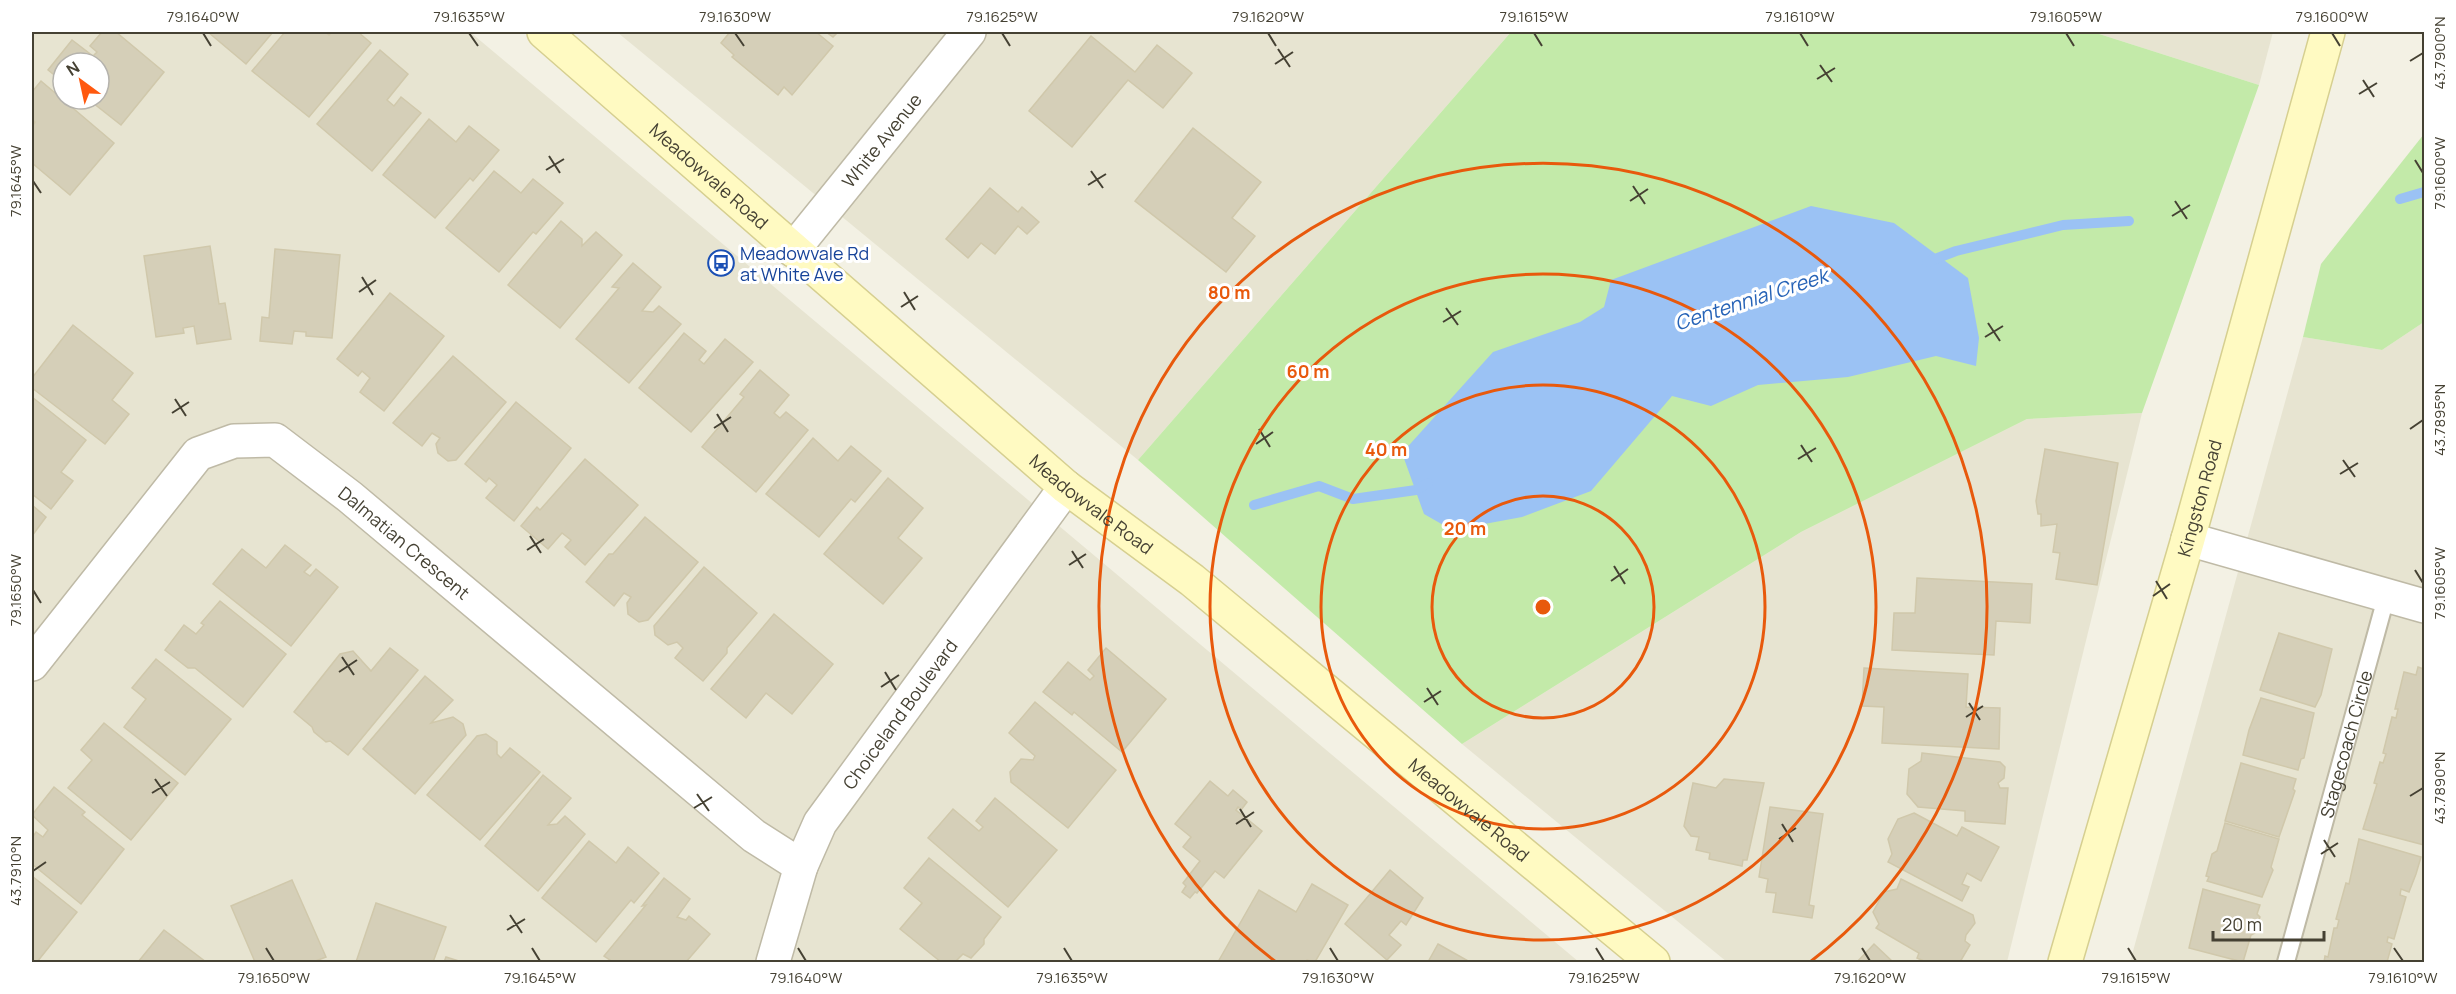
<svg xmlns="http://www.w3.org/2000/svg" width="2456" height="994" font-family="Manrope,sans-serif">
  <style>
    .residential { fill: #e7e4d1; fill-rule: evenodd }
    .green { fill: #c3eaa9 }
    .water { fill: #9bc2f4 }
    .lines { fill: none; stroke-linecap: round; stroke-linejoin: round }
    .stream { stroke: #9bc2f4; stroke-width: 10 }
    .building { fill: #d5cfb8; stroke: #d0c8ab; stroke-width: 1.5 }
    .lane-casing { stroke: #bfbaa6; stroke-width: 20 }
    .street-casing { stroke: #bfbaa6; stroke-width: 36 }
    .secondary-casing { stroke: #d6cf90; stroke-width: 36 }
    .lane { stroke: #fff; stroke-width: 16 }
    .street { stroke: #fff; stroke-width: 33 }
    .secondary { stroke: #fffac2; stroke-width: 33 }
    .ticks { fill: none; stroke: #454133; stroke-width: 2 }
    .ring { fill: none; stroke: #e8590c; stroke-width: 3 }
    .labels { text-anchor: middle; dominant-baseline: central; stroke-width: 6; stroke-linejoin: round; paint-order: stroke }
    .street-label { font-size: 18px; fill: #454133; stroke: #fff }
    .transit-label { font-size: 18px; fill: #164399; stroke: #fff; text-anchor: start }
    .water-label { font-size: 20px; font-style: italic; fill: #2663b7; stroke: #fff }
    .centre { fill: #e8590c; stroke: #fff; stroke-width: 3 }
    .ring-label { font-size: 18px; text-anchor: middle; font-weight: bold; fill: #e8590c; stroke: #fff; stroke-width: 6; stroke-linejoin: round; paint-order: stroke }
    .neatline { fill: none; stroke: #454133; stroke-width: 2 }
    .ticks-label { font-size: 15px; text-anchor: middle; fill: #454133 }
  </style>
  <rect width="100%" height="100%" fill="#f3f1e4"/>
  <g class="residential">
    <path d="M32 32H470L1579 962H32ZM63 63H99V99H63Z"/>
    <path d="M617 32H1511L1138 460Z"/>
    <path d="M2093 32H2273L2259 85Z"/>
    <path d="M2424 322V962H2130L2303 337 2382 350Z"/>
    <path d="M2142 413 2007 962H1727L1462 744 1801 532 2027 419Z"/>
  </g>
  <g class="green">
    <path d="M1511 32H2093L2259 85 2142 413 2027 419 1801 532 1462 744 1138 460Z"/>
    <path d="M2424 134V322L2382 350 2303 337 2321 264Z"/>
  </g>
  <path class="water" d="M1811 206 1894 223 1968 278 1979 338 1976 366 1936 356 1848 377 1758 385 1711 406 1672 396 1591 491 1522 517 1452 530 1424 514 1402 453 1493 352 1580 322 1604 307 1611 280Z"/>
  <g class="lines">
    <g class="stream">
      <path d="M2400 199 2424 192"/>
      <path d="M1927 262 1956 251 2063 225 2129 221"/>
      <path d="M1254 505 1319 486 1353 499 1416 490 1428 483"/>
    </g>
  </g>
  <g class="building">
    <path d="M102 32H116L164 72 121 125 88 99H99V63H63V82L48 70 72 40 93 56 97 52 90 46Z"/>
    <path d="M208 32H273L246 64Z"/>
    <path d="M285 32H325L329 35 332 32H358L371 43 309 117 252 71Z"/>
    <path d="M730 32H816L833 46 792 95 784 87 778 95 732 57 734 55 721 43Z"/>
    <path d="M826 32H838L833 37Z"/>
    <path d="M1091 36 1135 72 1157 45 1192 73 1163 108 1128 80 1072 147 1029 111Z"/>
    <path d="M380 50 408 74 387 100 394 106 401 97 421 113 372 171 317 124Z"/>
    <path d="M41 81 114 143 70 195 32 163V127L35 122 32 119V92Z"/>
    <path d="M429 119 456 142 469 126 499 150 473 181 470 178 435 218 383 175Z"/>
    <path d="M1193 128 1261 182 1232 218 1255 236 1226 272 1135 201Z"/>
    <path d="M494 171 521 193 533 179 563 203 536 234 533 232 499 272 446 228Z"/>
    <path d="M990 188 1018 212 1022 207 1039 222 1027 234 1018 226 995 254 981 243 968 258 946 239Z"/>
    <path d="M561 221 582 239V246L596 232 622 255 560 328 508 285Z"/>
    <path d="M210 246 219 304 225 303 231 339 197 344 194 326 183 328 184 333 156 337 144 256Z"/>
    <path d="M275 249 340 255 332 338 306 336V332L294 331 292 344 260 341 262 317 269 318Z"/>
    <path d="M633 263 661 287 642 311 653 312 659 306 681 324 629 383 576 339 619 288 612 287Z"/>
    <path d="M390 293 444 336 384 411 360 392 370 378 362 371 358 376 337 359Z"/>
    <path d="M73 325 133 373 112 400 129 414 105 444 32 388V378Z"/>
    <path d="M684 333 706 351 699 360 704 364 725 339 753 362 691 432 639 388Z"/>
    <path d="M453 356 506 402 456 460 448 461 438 453 436 444 440 438 432 433 422 446 393 423Z"/>
    <path d="M760 370 789 395 774 413 780 418 786 412 808 430 756 492 702 447 744 397 740 394Z"/>
    <path d="M32 397 86 440 61 472 73 481 51 509 32 494Z"/>
    <path d="M516 402 571 448 514 521 486 498 497 485 489 478 486 482 465 464Z"/>
    <path d="M813 438 838 461 851 446 881 471 855 502 851 499 819 537 766 494Z"/>
    <path d="M2045 449 2118 463 2097 585 2056 579 2060 553 2053 552 2057 524 2041 526V514H2038L2036 501Z"/>
    <path d="M585 459 638 505 585 565 565 547 571 540 562 533 548 549 521 526 537 507 540 510Z"/>
    <path d="M888 478 923 508 898 538 922 558 883 604 824 554Z"/>
    <path d="M32 505 46 517 32 536Z"/>
    <path d="M645 517 698 562 648 620 639 622 628 614 627 603 631 597 624 593 614 606 586 582 609 554H613Z"/>
    <path d="M285 545 311 565 304 572 310 576 316 569 338 587 291 646 213 584 242 549 266 568Z"/>
    <path d="M704 567 757 613 727 648V653L703 681 675 658 683 648 677 642 668 645 655 635 654 626Z"/>
    <path d="M1917 578 2032 584 2030 623 1996 621 1994 655 1892 650 1894 613H1915Z"/>
    <path d="M220 601 286 654 243 707 195 668H188L165 650 184 625 196 634 204 625 201 623Z"/>
    <path d="M774 614 833 664 792 714 766 693 746 718 711 689Z"/>
    <path d="M2279 633 2332 649 2321 695 2315 707 2260 690Z"/>
    <path d="M390 648 418 670 348 755 330 741 326 742 314 732 312 727 294 712 340 654 353 651 371 671Z"/>
    <path d="M1106 648 1166 699 1122 752 1074 712 1072 715 1043 692 1068 662 1090 680 1094 676 1088 670Z"/>
    <path d="M156 659 231 719 185 775 124 727 146 699 132 688Z"/>
    <path d="M2418 667 2424 669V845L2363 829 2377 784 2374 783 2380 762 2383 763 2386 754 2383 753 2392 717 2396 718 2398 709H2395L2404 672 2416 675Z"/>
    <path d="M1864 668 1968 674 1966 707 2000 708 1999 749 1882 743 1884 707 1862 706Z"/>
    <path d="M425 676 453 700 431 723 453 717 463 724 466 735 415 794 363 749Z"/>
    <path d="M2261 698 2314 713 2304 758 2301 759 2298 770 2243 755 2249 730Z"/>
    <path d="M1035 702 1116 770 1068 828 1011 782 1010 772 1021 759 1033 760 1035 756 1009 733Z"/>
    <path d="M104 723 178 783 131 840 68 788 92 760 81 750Z"/>
    <path d="M486 734 497 742V754L501 758 510 748 540 772 480 840 427 795 477 736Z"/>
    <path d="M1922 753 2000 762 2005 767 2004 778 1998 783 2000 788H2008L2005 824 1965 821V811L1918 807 1907 794 1909 769 1921 761Z"/>
    <path d="M2241 763 2296 779 2293 789 2295 791 2279 837 2225 821Z"/>
    <path d="M543 775 571 798 548 825 557 824 565 816 585 834 538 891 485 846Z"/>
    <path d="M1724 779 1764 783 1747 860H1743L1742 866 1709 859 1710 853 1696 850 1699 837 1691 836 1684 826 1693 783 1716 788Z"/>
    <path d="M1210 781 1228 796 1233 790 1247 802 1241 810 1238 807 1236 810 1262 831 1224 878 1215 871 1197 893 1195 892 1190 898 1182 892 1186 886 1183 883 1200 861 1183 847 1191 837 1175 824Z"/>
    <path d="M54 787 85 812 82 815 124 849 81 904 32 864V838L36 832 43 837 48 830 32 815Z"/>
    <path d="M995 798 1057 850 1008 907 928 838 953 809 979 831 983 827 976 821Z"/>
    <path d="M1770 807 1823 814 1809 905 1814 906 1812 918 1773 912 1776 893 1766 892 1768 879 1759 877Z"/>
    <path d="M1914 813 1957 836 1962 827 1999 847 1981 881 1967 873 1962 884 1969 887 1962 901 1888 862 1892 854 1888 839 1898 819Z"/>
    <path d="M2225 823 2279 839 2271 867 2273 870 2262 897 2207 881 2209 877 2206 876 2212 854 2217 851Z"/>
    <path d="M2359 839 2421 857 2416 874 2409 892 2401 889 2400 895 2406 897 2394 939 2388 937 2387 942 2392 944 2387 962H2324L2325 956 2328 957 2334 928H2337L2339 920 2336 919 2346 883 2349 884Z"/>
    <path d="M589 841 616 863 628 847 659 873 634 903 631 900 596 942 542 898Z"/>
    <path d="M929 858 1001 917 984 939V944L971 958 963 954 955 962H941L900 929 922 903 904 888Z"/>
    <path d="M1390 870 1423 898 1406 925 1401 921 1389 935 1401 945 1387 960 1345 924Z"/>
    <path d="M32 876 77 912 37 962H32Z"/>
    <path d="M664 878 690 899 677 917 686 920 689 916 710 934 686 962H613L604 956 646 905 642 906Z"/>
    <path d="M1901 879 1973 915 1975 923 1966 935 1965 941 1970 945 1960 962H1926L1917 958 1919 953 1876 928 1879 924 1873 912 1884 892 1897 889Z"/>
    <path d="M292 880 326 957 313 962H253H255L231 906Z"/>
    <path d="M1312 884 1348 905 1315 962 1307 960 1306 962H1218L1259 890 1296 912Z"/>
    <path d="M2203 889 2260 905 2257 914 2260 917 2255 933 2251 935 2243 962 2189 948Z"/>
    <path d="M376 903 446 927 433 962H356Z"/>
    <path d="M164 930 206 962H138Z"/>
    <path d="M1438 944 1470 962H1428Z"/>
    <path d="M1874 944 1893 962H1857Z"/>
    <path d="M446 957 462 962H444Z"/>
  </g>
  <g class="lines">
    <g class="lane-casing">
      <g id="lane">
        <path id="s1" d="M2286 962 2387 594"/>
      </g>
    </g>
    <g class="street-casing">
      <g id="street">
        <path id="s2" d="M793 250 969 32"/>
        <path d="M2188 539 2424 606"/>
        <path id="s3" d="M32 664 198 454 234 441 275 440 350 497 754 836 801 866"/>
        <path id="s4" d="M773 962 801 866 820 823 1066 487"/>
      </g>
    </g>
    <g class="secondary-casing">
      <g id="secondary">
        <path id="s5" d="M544 32 1066 487 1192 580 1653 962"/>
        <path id="s6" d="M2065 962 2188 539 2328 32"/>
      </g>
    </g>
    <use href="#lane" class="lane"/>
    <use href="#street" class="street"/>
    <use href="#secondary" class="secondary"/>
  </g>
  <path class="ticks" d="M203 33 211 46M469 33 478 46M735 33 744 46M1002 33 1010 46M1268 33 1276 46M1534 33 1542 46M1800 33 1808 46M2066 33 2074 46M2332 33 2340 46M1278 49 1290 67M2410 61 2423 53M1275 64 1293 52M1820 65 1832 82M1817 79 1835 68M2363 80 2374 97M2359 94 2377 83M549 156 560 173M2415 160 2423 173M546 170 564 159M1091 171 1103 188M33 181 41 193M1088 185 1106 174M1633 186 1645 204M1630 201 1648 189M2175 201 2187 219M2172 216 2190 205M362 277 373 295M359 292 376 280M904 292 915 310M901 307 918 296M1446 308 1458 325M1443 322 1461 311M1988 323 2000 341M1985 337 2003 326M175 399 186 416M172 413 189 402M717 414 728 432M714 428 731 417M1259 429 1270 447M2410 429 2423 420M1256 444 1273 432M1801 445 1812 462M1798 459 1816 448M2343 460 2355 477M2340 474 2358 463M530 536 541 553M527 550 544 539M1072 551 1083 568M1069 565 1086 554M1614 566 1625 584M2415 570 2423 583M1611 581 1628 569M2156 581 2167 599M33 590 41 603M2153 596 2170 584M342 657 354 675M339 672 357 660M885 672 896 690M881 687 899 675M1427 688 1438 705M1424 702 1441 691M1969 703 1980 720M1966 717 1983 706M155 779 167 796M152 793 170 782M697 794 709 811M2410 796 2423 788M694 808 712 797M1240 809 1251 827M1236 824 1254 812M1782 824 1793 842M1779 839 1796 828M2324 840 2335 857M2321 854 2338 843M33 871 46 862M510 915 522 933M507 930 525 919M266 948 274 961M532 948 540 961M798 948 806 961M1064 948 1072 961M1330 948 1338 961M1596 948 1604 961M1862 948 1870 961M2128 948 2136 961M2394 948 2403 961"/>
  <g class="ring">
    <circle cx="1543" cy="607" r="111"/>
    <circle cx="1543" cy="607" r="222"/>
    <circle cx="1543" cy="607" r="333"/>
    <path d="M1276 962A444 444 0 1 1 1810 962"/>
  </g>
  <defs>
    <g id="bus-ring" transform="scale(1.35)"><circle r="9.5" fill="#fff" stroke="#1a4fb4" stroke-width="1.5"/><path d="M-5-6H5V4H4V6H2V4H-2V6H-4V4H-5ZM-3.5-4V0h7V-4ZM-3.5 1.2v1.5H-2V1.2ZM2 1.2v1.5H3.5V1.2Z" fill="#1a4fb4"/></g>
  </defs>
  <g fill-rule="evenodd">
    <use href="#bus-ring" x="721" y="263"/>
  </g>
  <g class="labels">
    <g class="street-label">
      <text stroke="none"><textPath href="#s2" startOffset="141">White Avenue</textPath></text>
      <text stroke="none"><textPath href="#s5" startOffset="219">Meadowvale Road</textPath></text>
      <text stroke="none"><textPath href="#s6" startOffset="483">Kingston Road</textPath></text>
      <text stroke="none"><textPath href="#s5" startOffset="723">Meadowvale Road</textPath></text>
      <text stroke="none"><textPath href="#s3" startOffset="512">Dalmatian Crescent</textPath></text>
      <text stroke="none"><textPath href="#s4" startOffset="282">Choiceland Boulevard</textPath></text>
      <text stroke="none"><textPath href="#s1" startOffset="226">Stagecoach Circle</textPath></text>
      <text stroke="none"><textPath href="#s5" startOffset="1209">Meadowvale Road</textPath></text>
    </g>
    <g class="transit-label">
      <text x="740" y="253">Meadowvale Rd<tspan x="740" dy="21">at White Ave</tspan></text>
    </g>
    <g class="water-label">
      <text transform="translate(1751 299) rotate(-18)">Centennial Creek</text>
    </g>
  </g>
  <circle cx="1543" cy="607" r="9" class="centre"/>
  <g class="ring-label">
    <text x="1229" y="299">80 m</text>
    <text x="1308" y="378">60 m</text>
    <text x="1386" y="456">40 m</text>
    <text x="1465" y="535">20 m</text>
  </g>
  <rect width="2456" height="994" fill="none" stroke="#ffffff" stroke-width="66"/>
  <g transform="translate(81 81) rotate(327)"><circle r="28" fill="#ffffff" stroke="#b5b3ad" stroke-width="1.5"/>
  <path d="M0-4.5L10 22L0 15L-10 22Z" fill="#ff590f"/>
  <text y="-9" font-size="16" font-weight="bold" text-anchor="middle" fill="#454133">N</text>
  </g>
  <path d="M2213 931v9h111v-9" fill="none" stroke="#454133" stroke-width="3"/>
  <text x="2222" y="931" font-size="18" fill="#454133" stroke="#ffffff" stroke-width="4.5" paint-order="stroke">20 m</text>
  <rect x="33" y="33" width="2390" height="928" class="neatline"/>
  <g class="ticks-label">
    <text x="203" y="22">79.1640°W</text>
    <text x="469" y="22">79.1635°W</text>
    <text x="735" y="22">79.1630°W</text>
    <text x="1002" y="22">79.1625°W</text>
    <text x="1268" y="22">79.1620°W</text>
    <text x="1534" y="22">79.1615°W</text>
    <text x="1800" y="22">79.1610°W</text>
    <text x="2066" y="22">79.1605°W</text>
    <text x="2332" y="22">79.1600°W</text>
    <text transform="translate(2440 53) rotate(-90)" y="5">43.7900°N</text>
    <text transform="translate(2440 173) rotate(-90)" y="5">79.1600°W</text>
    <text transform="translate(16 181) rotate(-90)" y="5">79.1645°W</text>
    <text transform="translate(2440 420) rotate(-90)" y="5">43.7895°N</text>
    <text transform="translate(2440 583) rotate(-90)" y="5">79.1605°W</text>
    <text transform="translate(16 590) rotate(-90)" y="5">79.1650°W</text>
    <text transform="translate(2440 788) rotate(-90)" y="5">43.7890°N</text>
    <text transform="translate(16 871) rotate(-90)" y="5">43.7910°N</text>
    <text x="274" y="983">79.1650°W</text>
    <text x="540" y="983">79.1645°W</text>
    <text x="806" y="983">79.1640°W</text>
    <text x="1072" y="983">79.1635°W</text>
    <text x="1338" y="983">79.1630°W</text>
    <text x="1604" y="983">79.1625°W</text>
    <text x="1870" y="983">79.1620°W</text>
    <text x="2136" y="983">79.1615°W</text>
    <text x="2403" y="983">79.1610°W</text>
  </g>
</svg>
